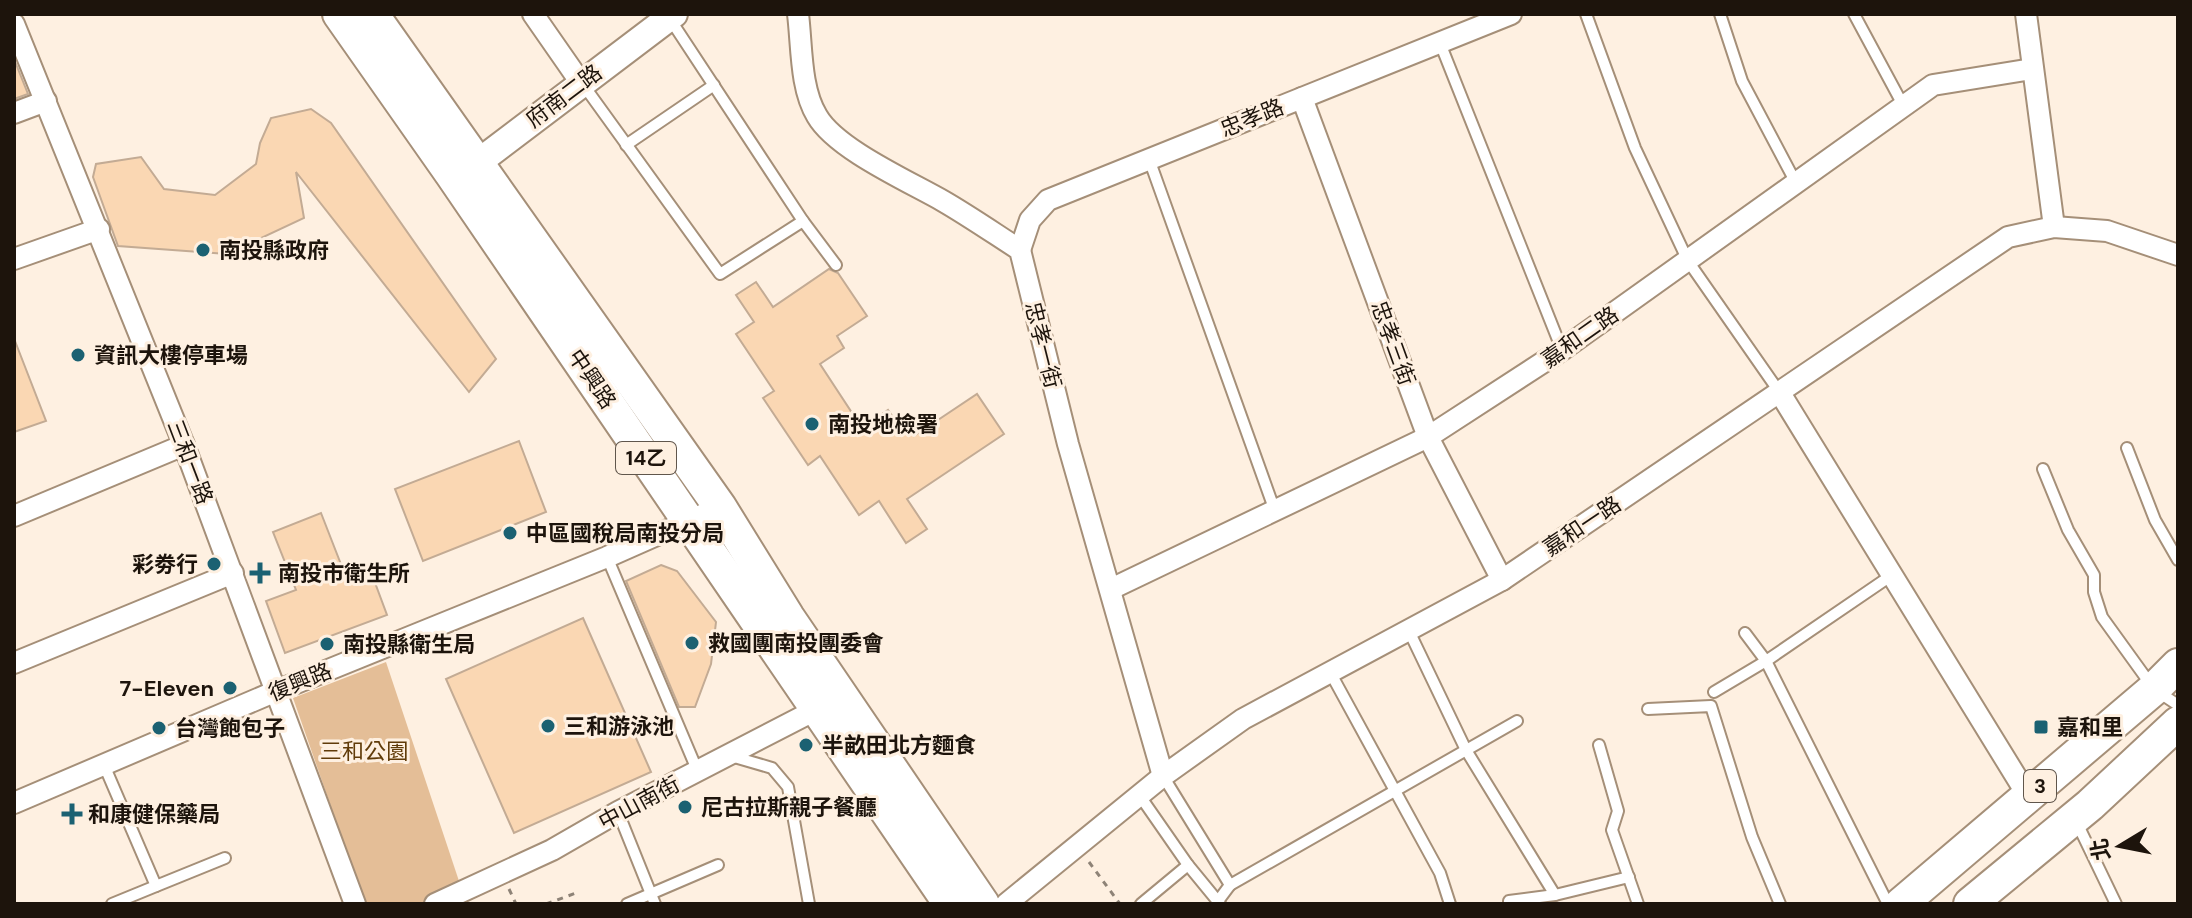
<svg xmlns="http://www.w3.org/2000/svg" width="2192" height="918" font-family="'DM Sans','Noto Sans TC',sans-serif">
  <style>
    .green { fill: #e4be97 }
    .building { fill: #fad7b3; stroke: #c3ab94; stroke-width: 2 }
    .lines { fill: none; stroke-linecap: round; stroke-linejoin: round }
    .service-casing { stroke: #a58f78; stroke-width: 14 }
    .minor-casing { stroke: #a58f78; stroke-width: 24 }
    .tertiary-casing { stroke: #a58f78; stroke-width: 30 }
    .primary-casing { stroke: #a58f78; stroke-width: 36 }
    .path { stroke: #8e8377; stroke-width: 3; stroke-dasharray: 6 6; stroke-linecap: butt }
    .service { stroke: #fff; stroke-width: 10 }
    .minor { stroke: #fff; stroke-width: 20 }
    .tertiary { stroke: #fff; stroke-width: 26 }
    .primary { stroke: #fff; stroke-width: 32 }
    .poi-dot { fill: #1b6172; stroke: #fef0e1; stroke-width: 3 }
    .labels { text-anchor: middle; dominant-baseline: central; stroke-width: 6; stroke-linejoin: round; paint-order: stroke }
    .shield { fill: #fef0e1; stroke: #60564c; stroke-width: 2 }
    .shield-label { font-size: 20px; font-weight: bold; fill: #1d140c }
    .street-label { font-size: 22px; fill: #1d140c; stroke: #fef0e1 }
    .poi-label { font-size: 22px; font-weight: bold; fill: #1d140c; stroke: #fef0e1; text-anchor: start }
    .park-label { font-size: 22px; fill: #603b09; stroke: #fef0e1 }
  </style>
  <rect width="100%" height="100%" fill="#fef0e1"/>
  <path class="green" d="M386 662 461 887 422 904H365L293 698Z"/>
  <g class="building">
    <path d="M14 59 28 94 14 99Z"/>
    <path d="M311 109 331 123 496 359 469 392 296 172 304 218 227 254 118 246 93 177 96 164 141 157 164 189 215 195 256 164 260 143 271 118Z"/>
    <path d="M829 269 838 273 867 316 837 336 844 348 820 364 862 428 888 410 897 423 902 419 914 436 977 394 1004 434 907 499 927 529 906 543 879 501 859 515 820 456 808 465 763 398 774 391 736 334 754 322 736 295 756 282 773 307Z"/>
    <path d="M15 341 46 421 14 432V342Z"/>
    <path d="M519 441 546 512 423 561 395 489Z"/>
    <path d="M321 513 344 572 368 564 387 615 285 653 266 601 296 590 273 532Z"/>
    <path d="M661 565 677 571 716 622 711 664 695 707H679L626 581Z"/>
    <path d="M583 618 651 772 514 833 446 679Z"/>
  </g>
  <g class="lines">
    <g class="service-casing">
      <g id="service">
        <path d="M1586 14 1635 148 1688 261 1780 393"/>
        <path d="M1720 14 1742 81 1796 183"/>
        <path d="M1854 14 1903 105"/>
        <path d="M670 19 803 221 836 265"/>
        <path d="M1440 43 1562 350"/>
        <path d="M582 83 720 274 803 221"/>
        <path d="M626 145 714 85"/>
        <path d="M1149 159 1275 511"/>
        <path d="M2127 448 2155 520 2178 560"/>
        <path d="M2043 469 2068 530 2094 575V592L2102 617 2154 689 2178 705"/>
        <path d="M607 557 698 772"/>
        <path d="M1408 629 1466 750 1555 895"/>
        <path d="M1745 633 1766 661 1888 904"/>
        <path d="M1330 672 1440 873 1450 904"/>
        <path d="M1714 692 1766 661 1892 575"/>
        <path d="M1648 709 1711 706 1752 837 1780 904"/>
        <path d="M1599 745 1618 811 1612 830 1638 904"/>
        <path d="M731 756 772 768 788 787 809 904"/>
        <path d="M104 765 156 886 112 904"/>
        <path d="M1163 776 1230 885 1218 901"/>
        <path d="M1140 796 1188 865 1220 904"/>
        <path d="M618 812 655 904"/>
        <path d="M2077 823 2116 904"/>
        <path d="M1230 885 1517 721"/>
        <path d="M156 886 225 858"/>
        <path d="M1509 901 1555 895 1629 877"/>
        <path d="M627 904 718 865"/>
        <path d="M1141 904 1188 865"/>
      </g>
    </g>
    <g class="minor-casing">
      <g id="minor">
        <path d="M533 14 581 83"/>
        <path d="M798 14C802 46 800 88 817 116 836 149 908 181 943 201 969 216 995 234 1020 250L1068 444 1163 776"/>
        <path d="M2026 14 2054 227"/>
        <path d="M14 24 184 445 355 904"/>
        <path d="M1302 98 1428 437 1502 580"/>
        <path d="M14 113 46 101"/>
        <path d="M1020 250 1030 220 1048 200 1511 14"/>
        <path d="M14 259 99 229"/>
        <path d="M1780 393 2028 796"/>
        <path d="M14 516 184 445"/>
        <path d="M1111 589 1428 437 1562 350 1933 85 2032 69"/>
        <path d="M14 663 233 573"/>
        <path d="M14 803 274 692 607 557 720 507"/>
        <path d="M435 904 552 850 618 812 827 704"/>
        <path d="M1006 904 1163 776 1243 719 1502 580 2008 237 2054 227 2107 231 2178 255"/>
      </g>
    </g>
    <g class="tertiary-casing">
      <path id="tertiary" d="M461 171 476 164 674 14"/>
    </g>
    <g class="primary-casing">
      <g id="primary">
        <path d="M339 14 452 175 950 904"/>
        <path d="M372 14 720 507 788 617 983 904"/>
        <path d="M1901 904 2154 689 2178 665"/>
        <path d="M1970 904 2090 805 2178 723"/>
      </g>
    </g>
    <g class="path">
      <path d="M1089 862 1120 904"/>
      <path d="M509 889 516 904"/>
      <path d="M546 904 576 893"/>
    </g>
    <use href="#service" class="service"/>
    <use href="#minor" class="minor"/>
    <use href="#tertiary" class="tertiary"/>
    <use href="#primary" class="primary"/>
  </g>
  <g class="poi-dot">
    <circle cx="203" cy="250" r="8"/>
    <circle cx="78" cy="355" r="8"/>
    <circle cx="812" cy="424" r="8"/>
    <circle cx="510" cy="533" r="8"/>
    <circle cx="214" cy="564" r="8"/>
    <path d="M256 561h8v8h8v8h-8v8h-8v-8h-8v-8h8z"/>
    <circle cx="692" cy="643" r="8"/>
    <circle cx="327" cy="644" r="8"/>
    <circle cx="230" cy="688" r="8"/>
    <circle cx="548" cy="726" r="8"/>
    <rect x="2033" y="719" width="16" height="16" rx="4"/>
    <circle cx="159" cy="728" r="8"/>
    <circle cx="806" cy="745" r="8"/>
    <circle cx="685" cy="807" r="8"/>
    <path d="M68 802h8v8h8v8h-8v8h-8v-8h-8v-8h8z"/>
  </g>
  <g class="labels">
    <g class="shield">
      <rect x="616" y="442" width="60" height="32" rx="6"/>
      <rect x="2024" y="770" width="32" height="32" rx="6"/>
    </g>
    <g class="shield-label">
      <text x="646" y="458">14乙</text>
      <text x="2040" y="786">3</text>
    </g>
    <g class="street-label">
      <text transform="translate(564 96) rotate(-37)">府南二路</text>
      <text transform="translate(1252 118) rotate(-22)">忠孝路</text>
      <text transform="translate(1580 337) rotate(-35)">嘉和二路</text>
      <text transform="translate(1393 343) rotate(70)">忠孝三街</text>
      <text transform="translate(1043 345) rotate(76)">忠孝一街</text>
      <text transform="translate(592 379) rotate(56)">中興路</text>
      <text transform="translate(190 462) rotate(69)">三和一路</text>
      <text transform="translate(1582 526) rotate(-34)">嘉和一路</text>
      <text transform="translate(300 682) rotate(-22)">復興路</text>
      <text transform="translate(639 803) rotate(-28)">中山南街</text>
    </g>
    <g class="poi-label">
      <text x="219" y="250">南投縣政府</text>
      <text x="94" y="355">資訊大樓停車場</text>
      <text x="828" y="424">南投地檢署</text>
      <text x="526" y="533">中區國稅局南投分局</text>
      <text x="198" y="564" text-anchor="end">彩劵行</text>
      <text x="278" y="573">南投市衛生所</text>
      <text x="708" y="643">救國團南投團委會</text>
      <text x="343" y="644">南投縣衛生局</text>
      <text x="214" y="688" text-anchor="end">7-Eleven</text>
      <text x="564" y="726">三和游泳池</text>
      <text x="2057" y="727">嘉和里</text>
      <text x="175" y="728">台灣飽包子</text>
      <text x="822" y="745">半畝田北方麵食</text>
      <text x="701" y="807">尼古拉斯親子餐廳</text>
      <text x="88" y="814">和康健保藥局</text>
    </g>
    <g class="park-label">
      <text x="364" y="751">三和公園</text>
    </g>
  </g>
  <rect width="2192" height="918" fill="none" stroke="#1d140c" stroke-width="32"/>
  <g transform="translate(2120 846) rotate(260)" stroke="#fef0e1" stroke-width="6" paint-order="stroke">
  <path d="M0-6L14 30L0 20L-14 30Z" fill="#1d140c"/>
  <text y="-12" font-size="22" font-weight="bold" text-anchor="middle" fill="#1d140c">北</text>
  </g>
</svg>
